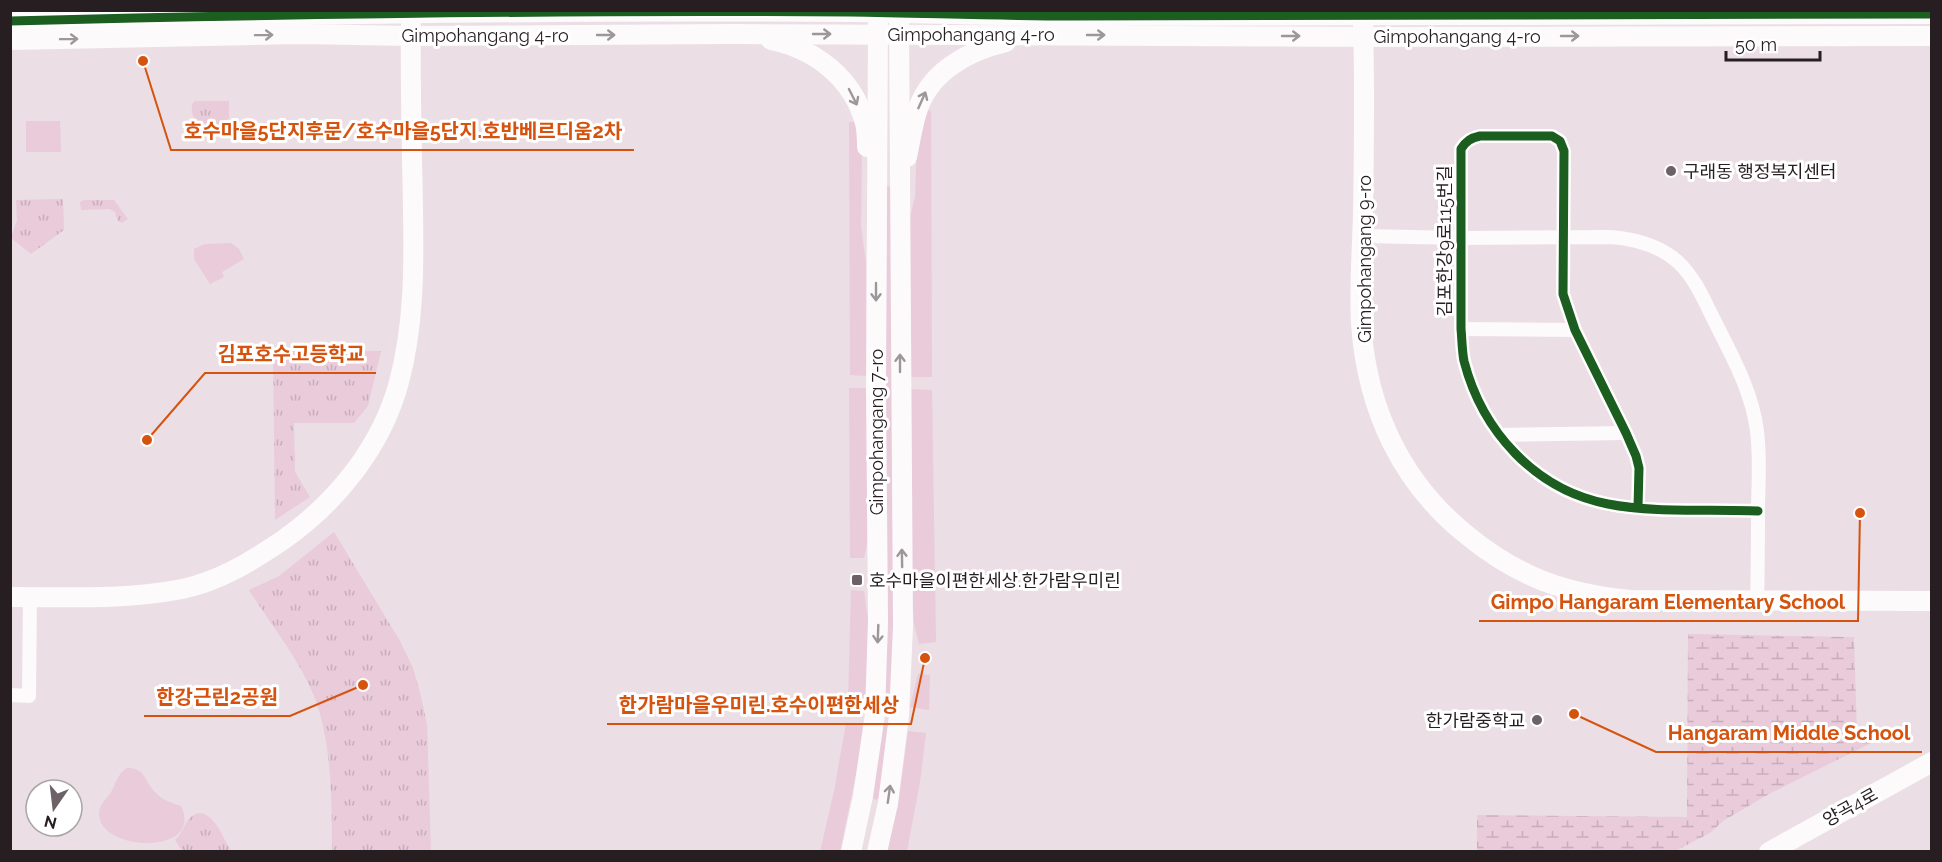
<svg xmlns="http://www.w3.org/2000/svg" width="1942" height="862" font-family="Raleway,'Noto Sans KR',sans-serif">
  <style>
    .green { fill: #e9cbda }
    .wetland { fill: url(#wetland-marsh) }
    .park { fill: url(#park-tufts) }
    .lines { fill: none; stroke-linecap: round; stroke-linejoin: round }
    .street { stroke: #fcfafb; stroke-width: 14 }
    .secondary { stroke: #fcfafb; stroke-width: 20 }
    .cycleway-casing { stroke: #fff; stroke-width: 13 }
    .cycleway { stroke: #1b5e20; stroke-width: 9 }
    .oneway { stroke: #9c9799 }
    .poi-dot { fill: #6c6166; stroke: #fff; stroke-width: 2 }
    .labels { text-anchor: middle; dominant-baseline: central; stroke-width: 6; stroke-linejoin: round; paint-order: stroke }
    .street-label { font-size: 18px; fill: #271e22; stroke: #fff }
    .poi-label { font-size: 18px; fill: #271e22; stroke: #fff; text-anchor: start }
    .leader { fill: none; stroke: #d5530e; stroke-width: 2 }
    .callout-dot { fill: #d5530e; stroke: #fff; stroke-width: 2 }
    .callout-label { font-size: 20px; text-anchor: middle; font-weight: bold; fill: #d5530e; stroke: #fff; stroke-width: 6; stroke-linejoin: round; paint-order: stroke }
  </style>
  <defs>
    <pattern id="wetland-marsh" width="20" height="14" patternUnits="userSpaceOnUse" patternTransform="scale(1.5)"><rect width="20" height="14" fill="#e9cbda"/><path d="M1 5h8M5 5V1M11 12h8M15 12V8" fill="none" stroke="#c8aebb"/></pattern>
    <pattern id="park-tufts" width="24" height="20" patternUnits="userSpaceOnUse" patternTransform="scale(1.5)"><rect width="24" height="20" fill="#e9cbda"/><path d="M3 7l-1-3M5 7V3M7 7l1-3M15 17l-1-3M17 17v-4M19 17l1-3" fill="none" stroke="#c8aebb"/></pattern>
  </defs>
  <rect width="100%" height="100%" fill="#ebdee4"/>
  <g class="green">
    <path d="M927 110 931 111 932 377H909L910 217 915 197 917 143Z"/>
    <path d="M26 121H60L61 152H26Z"/>
    <path d="M849 122H858L862 144 861 227 866 263 867 376 850 375Z"/>
    <path d="M887 186 892 187 895 609 891 705 889 706 884 703 888 631 885 419Z"/>
    <path d="M231 243 239 249 244 259 222 272 224 277 210 284 194 259V249L205 244Z"/>
    <path d="M849 388H866L869 536 864 558H850Z"/>
    <path d="M910 389 932 390 936 642 919 644 914 624 912 591Z"/>
    <path d="M851 590 864 591 869 627 867 702 848 700Z"/>
    <path d="M918 674 930 675 929 710 910 707Z"/>
    <path d="M846 723 866 726 840 851 820 852 834 791Z"/>
    <path d="M886 723 889 724 879 798 875 800 872 796 883 725Z"/>
    <path d="M908 731 926 733 920 782 907 851H887L898 805Z"/>
    <path d="M127 768C145 767 145 782 155 792 162 800 172 803 181 806 205 855 100 853 99 814 99 805 105 800 110 794 116 784 117 774 127 768Z"/>
  </g>
  <path class="wetland" d="M1688 634 1854 637 1857 735 1871 738V743L1769 794 1723 821 1710 833 1675 851H1477V815L1687 817Z"/>
  <g class="park">
    <path d="M195 101H229V118L219 129C202 134 190 120 192 104Z"/>
    <path d="M63 199 64 230 31 254 11 238 17 220 16 200Z"/>
    <path d="M84 200H114L128 219 122 223 118 221 115 212 110 209 81 210 80 202Z"/>
    <path d="M273 351H381L368 406 354 423H294L295 472 310 497 275 520Z"/>
    <path d="M334 532 400 641 413 668 421 697 427 724 431 851H332C332 804 332 741 314 696 299 659 271 625 249 590L279 576Z"/>
    <path d="M199 813C215 814 222 836 230 849L227 852 182 851 175 840C185 831 185 816 199 813Z"/>
  </g>
  <g class="lines">
    <g class="street">
      <path d="M1362 236 1462 238 1611 237C1636 239 1659 245 1678 262 1695 278 1704 300 1714 320 1732 356 1752 391 1757 431 1760 455 1759 480 1758 504 1758 536 1758 568 1757 600"/>
      <path d="M1461 329 1575 330"/>
      <path d="M1499 435 1626 433"/>
      <path d="M1638 507 1639 468 1636 456 1626 433 1575 330 1563 294 1564 151 1560 141 1552 136H1480C1471 138 1466 141 1461 149V329C1462 339 1462 351 1464 361 1482 431 1535 490 1608 504 1653 513 1711 509 1758 511"/>
      <path d="M10 695 29 696 30 597"/>
    </g>
    <g class="secondary">
      <path d="M10 21C290 14 570 10 850 12 924 13 998 16 1072 16 1359 17 1645 13 1932 14"/>
      <path d="M1363 25C1365 88 1364 152 1363 215 1362 251 1359 288 1361 324 1367 409 1401 483 1468 536 1518 577 1566 594 1630 600L1932 601"/>
      <path d="M10 40 301 34 411 36 733 34 1396 37 1932 36"/>
      <path d="M771 40C815 49 853 78 865 123 867 131 867 139 867 147"/>
      <path d="M907 157C910 143 912 129 916 115 927 73 967 51 1006 42"/>
      <path d="M10 597C68 597 126 600 182 589 220 581 252 561 283 540 337 502 382 446 399 382 414 326 414 268 413 211 412 149 410 87 411 25"/>
      <path d="M851 852 863 796 875 714 878 620 876 389 878 23"/>
      <path d="M877 852 888 803 899 716 903 627 899 22"/>
      <path d="M1769 852 1932 762"/>
    </g>
    <g class="cycleway-casing">
      <g id="cycleway">
        <path d="M10 21C290 14 570 10 850 12 924 13 998 16 1072 16 1359 17 1645 13 1932 14"/>
        <path d="M1638 507 1639 468 1636 456 1626 433 1575 330 1563 294 1564 151 1560 141 1552 136H1480C1471 138 1466 141 1461 149V329C1462 339 1462 351 1464 361 1482 431 1535 490 1608 504 1653 513 1711 509 1758 511"/>
      </g>
    </g>
    <use href="#cycleway" class="cycleway"/>
  </g>
  <defs><path id="oneway-shaft" d="M-6 0H5M1.5-3L5.5 0L1.5 3" fill="none" stroke-width="1.6" stroke-linecap="round" stroke-linejoin="round" transform="scale(1.5)"/></defs>
  <g class="oneway">
    <use href="#oneway-shaft" transform="translate(822 34)"/>
    <use href="#oneway-shaft" transform="translate(264 35) rotate(-1)"/>
    <use href="#oneway-shaft" transform="translate(606 35)"/>
    <use href="#oneway-shaft" transform="translate(1096 35)"/>
    <use href="#oneway-shaft" transform="translate(1291 36)"/>
    <use href="#oneway-shaft" transform="translate(1570 36)"/>
    <use href="#oneway-shaft" transform="translate(69 39) rotate(-1)"/>
    <use href="#oneway-shaft" transform="translate(853 97) rotate(63)"/>
    <use href="#oneway-shaft" transform="translate(922 100) rotate(-66)"/>
    <use href="#oneway-shaft" transform="translate(876 292) rotate(90)"/>
    <use href="#oneway-shaft" transform="translate(900 363) rotate(-90)"/>
    <use href="#oneway-shaft" transform="translate(902 558) rotate(-91)"/>
    <use href="#oneway-shaft" transform="translate(878 634) rotate(92)"/>
    <use href="#oneway-shaft" transform="translate(889 794) rotate(-82)"/>
  </g>
  <g class="poi-dot">
    <circle cx="1671" cy="171" r="6"/>
    <rect x="851" y="574" width="12" height="12" rx="3"/>
    <circle cx="1537" cy="720" r="6"/>
  </g>
  <g class="labels">
    <g class="street-label">
      <text x="971" y="34">Gimpohangang 4-ro</text>
      <text x="485" y="35">Gimpohangang 4-ro</text>
      <text x="1457" y="36">Gimpohangang 4-ro</text>
      <text transform="translate(1444 241) rotate(-90)">김포한강9로115번길</text>
      <text transform="translate(1364 259) rotate(-90)">Gimpohangang 9-ro</text>
      <text transform="translate(876 432) rotate(-90)">Gimpohangang 7-ro</text>
      <text transform="translate(1850 807) rotate(-29)">양곡4로</text>
    </g>
    <g class="poi-label">
      <text x="1683" y="171">구래동 행정복지센터</text>
      <text x="869" y="580">호수마을이편한세상.한가람우미린</text>
      <text x="1525" y="720" text-anchor="end">한가람중학교</text>
    </g>
  </g>
  <path class="leader" d="M143 61L171 150H634M147 440L205 373H376M1860 513L1858 621H1479M363 685L290 716H144M925 658L911 724H607M1574 714L1656 752H1922"/>
  <g class="callout-dot">
    <circle cx="143" cy="61" r="6"/>
    <circle cx="147" cy="440" r="6"/>
    <circle cx="1860" cy="513" r="6"/>
    <circle cx="363" cy="685" r="6"/>
    <circle cx="925" cy="658" r="6"/>
    <circle cx="1574" cy="714" r="6"/>
  </g>
  <g class="callout-label">
    <text x="403" y="138">호수마을5단지후문/호수마을5단지.호반베르디움2차</text>
    <text x="291" y="361">김포호수고등학교</text>
    <text x="1668" y="609">Gimpo Hangaram Elementary School</text>
    <text x="217" y="704">한강근린2공원</text>
    <text x="759" y="712">한가람마을우미린.호수이편한세상</text>
    <text x="1789" y="740">Hangaram Middle School</text>
  </g>
  <rect width="1942" height="862" fill="none" stroke="#271e22" stroke-width="24"/>
  <g transform="translate(54 808) rotate(194)"><circle r="28" fill="#ffffff" stroke="#a9a5a7" stroke-width="1.5"/>
  <path d="M0-4.5L10 22L0 15L-10 22Z" fill="#6c6166"/>
  <text y="-9" font-size="16" font-weight="bold" text-anchor="middle" fill="#271e22">N</text>
  </g>
  <path d="M1726 51v9h94v-9" fill="none" stroke="#271e22" stroke-width="3"/>
  <text x="1735" y="51" font-size="18" fill="#271e22" stroke="#ffffff" stroke-width="4.5" paint-order="stroke">50 m</text>
</svg>
